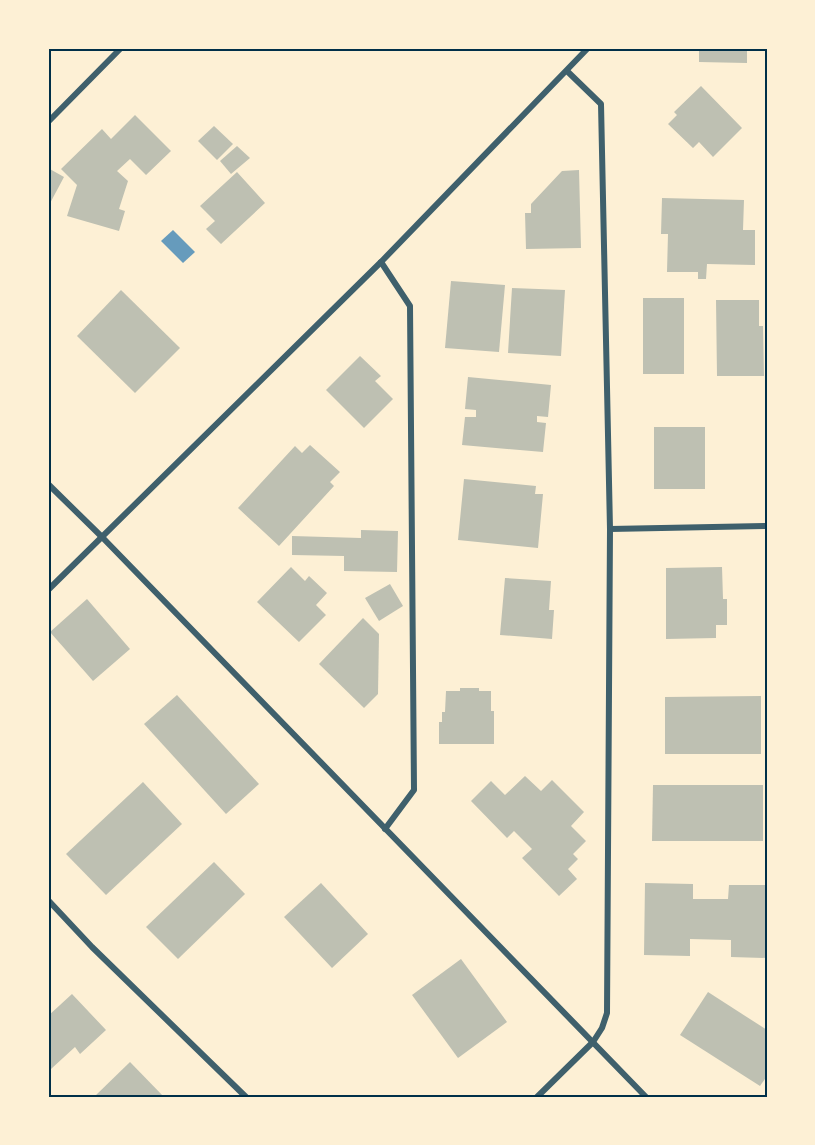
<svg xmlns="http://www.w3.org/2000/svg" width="815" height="1145" font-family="Mulish,sans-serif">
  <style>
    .water { fill: #669bbc }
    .building { fill: #bec0b2 }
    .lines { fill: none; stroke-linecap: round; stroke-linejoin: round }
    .minor { stroke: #3f606c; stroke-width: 6 }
    .neatline { fill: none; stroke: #003049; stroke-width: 2 }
  </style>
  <rect width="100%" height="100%" fill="#fdf0d5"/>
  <path class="water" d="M173 230 195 252 183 263 161 241Z"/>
  <g class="building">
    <path d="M699 48H747V63L699 62Z"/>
    <path d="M701 86 742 128 713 157 699 142 693 148 668 124 677 115 674 112Z"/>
    <path d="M135 115 171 151 146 175 130 159 117 171 128 181 119 209 125 211 119 231 67 216 77 185 61 169 102 129 111 139Z"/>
    <path d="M214 126 233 144 217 160 198 141Z"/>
    <path d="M237 146 250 158 231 174 220 161Z"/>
    <path d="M48 168 64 177 48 207Z"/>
    <path d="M579 170 581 248 526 249 525 213H531V204L562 171Z"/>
    <path d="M237 172 265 203 221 244 206 229 215 221 200 206Z"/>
    <path d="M662 198 744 200 743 230H755V265L707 264 706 279H698V272H667L668 234H661Z"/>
    <path d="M451 281 505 285 499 352 445 348Z"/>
    <path d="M512 288 565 290 561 356 508 353Z"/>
    <path d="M121 290 180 348 135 393 77 336Z"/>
    <rect x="643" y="298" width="41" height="76"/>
    <path d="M716 300H759V326H763L764 376H717Z"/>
    <path d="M360 356 381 376 375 381 393 399 364 428 326 390Z"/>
    <path d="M468 377 551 385 548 417 537 416V422L546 423 543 452 462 445 465 417H476V410L465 409Z"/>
    <rect x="654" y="427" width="51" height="62"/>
    <path d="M310 445 340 472 330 482 334 486 279 546 238 508 295 446 302 453Z"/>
    <path d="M464 479 536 486 535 494H543L538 548 458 540Z"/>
    <path d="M361 530 398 531 397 572 344 571V556L292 555V536L361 538Z"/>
    <path d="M291 567 305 581 309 576 327 593 316 605 326 615 299 642 257 602Z"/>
    <path d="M722 567 723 599H727V625H716V638L666 639V568Z"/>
    <path d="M505 578 551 581 549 610H554L552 639 500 635Z"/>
    <path d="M390 584 403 606 379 621 365 598Z"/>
    <path d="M87 599 130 649 93 681 50 632Z"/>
    <path d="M363 618 379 634 378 694 364 708 319 664Z"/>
    <path d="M460 688H479V691H491V711H494V744H439V722H442V712H445L446 691H460Z"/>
    <path d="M177 695 259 784 226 814 144 724Z"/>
    <path d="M761 696V754H665V697Z"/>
    <path d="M525 776 541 791 552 780 584 812 571 826 586 841 573 854 578 859 568 869 577 879 559 896 522 858 532 849 514 831 507 838 471 801 491 781 505 795Z"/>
    <path d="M143 782 182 824 106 895 66 854Z"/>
    <path d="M653 785H763V841H652Z"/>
    <path d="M214 862 245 894 178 959 146 927Z"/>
    <path d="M321 883 368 934 332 968 284 917Z"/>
    <path d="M645 883 693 884V899H728L729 885H767V958L731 957V940L690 939V956L644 955Z"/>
    <path d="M461 959 507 1022 458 1058 412 995Z"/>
    <path d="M708 992 767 1030V1076L760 1086 680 1035Z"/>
    <path d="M72 994 106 1030 80 1054 75 1047 51 1069 48 1065V1016Z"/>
    <path d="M130 1062 164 1097H94Z"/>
  </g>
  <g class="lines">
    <g class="minor">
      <path d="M48 122 121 48"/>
      <path d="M381 262 410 306 414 790 385 829"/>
      <path d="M48 484 101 536 646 1097"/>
      <path d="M610 529 767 526"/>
      <path d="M48 590 381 262 588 48"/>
      <path d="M48 900 92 947 246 1097"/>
      <path d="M537 1097 593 1042 602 1028 607 1013 610 529 601 104 567 71"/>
    </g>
  </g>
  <rect width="815" height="1145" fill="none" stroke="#fdf0d5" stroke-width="99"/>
  <rect x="50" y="50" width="716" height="1046" class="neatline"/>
</svg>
